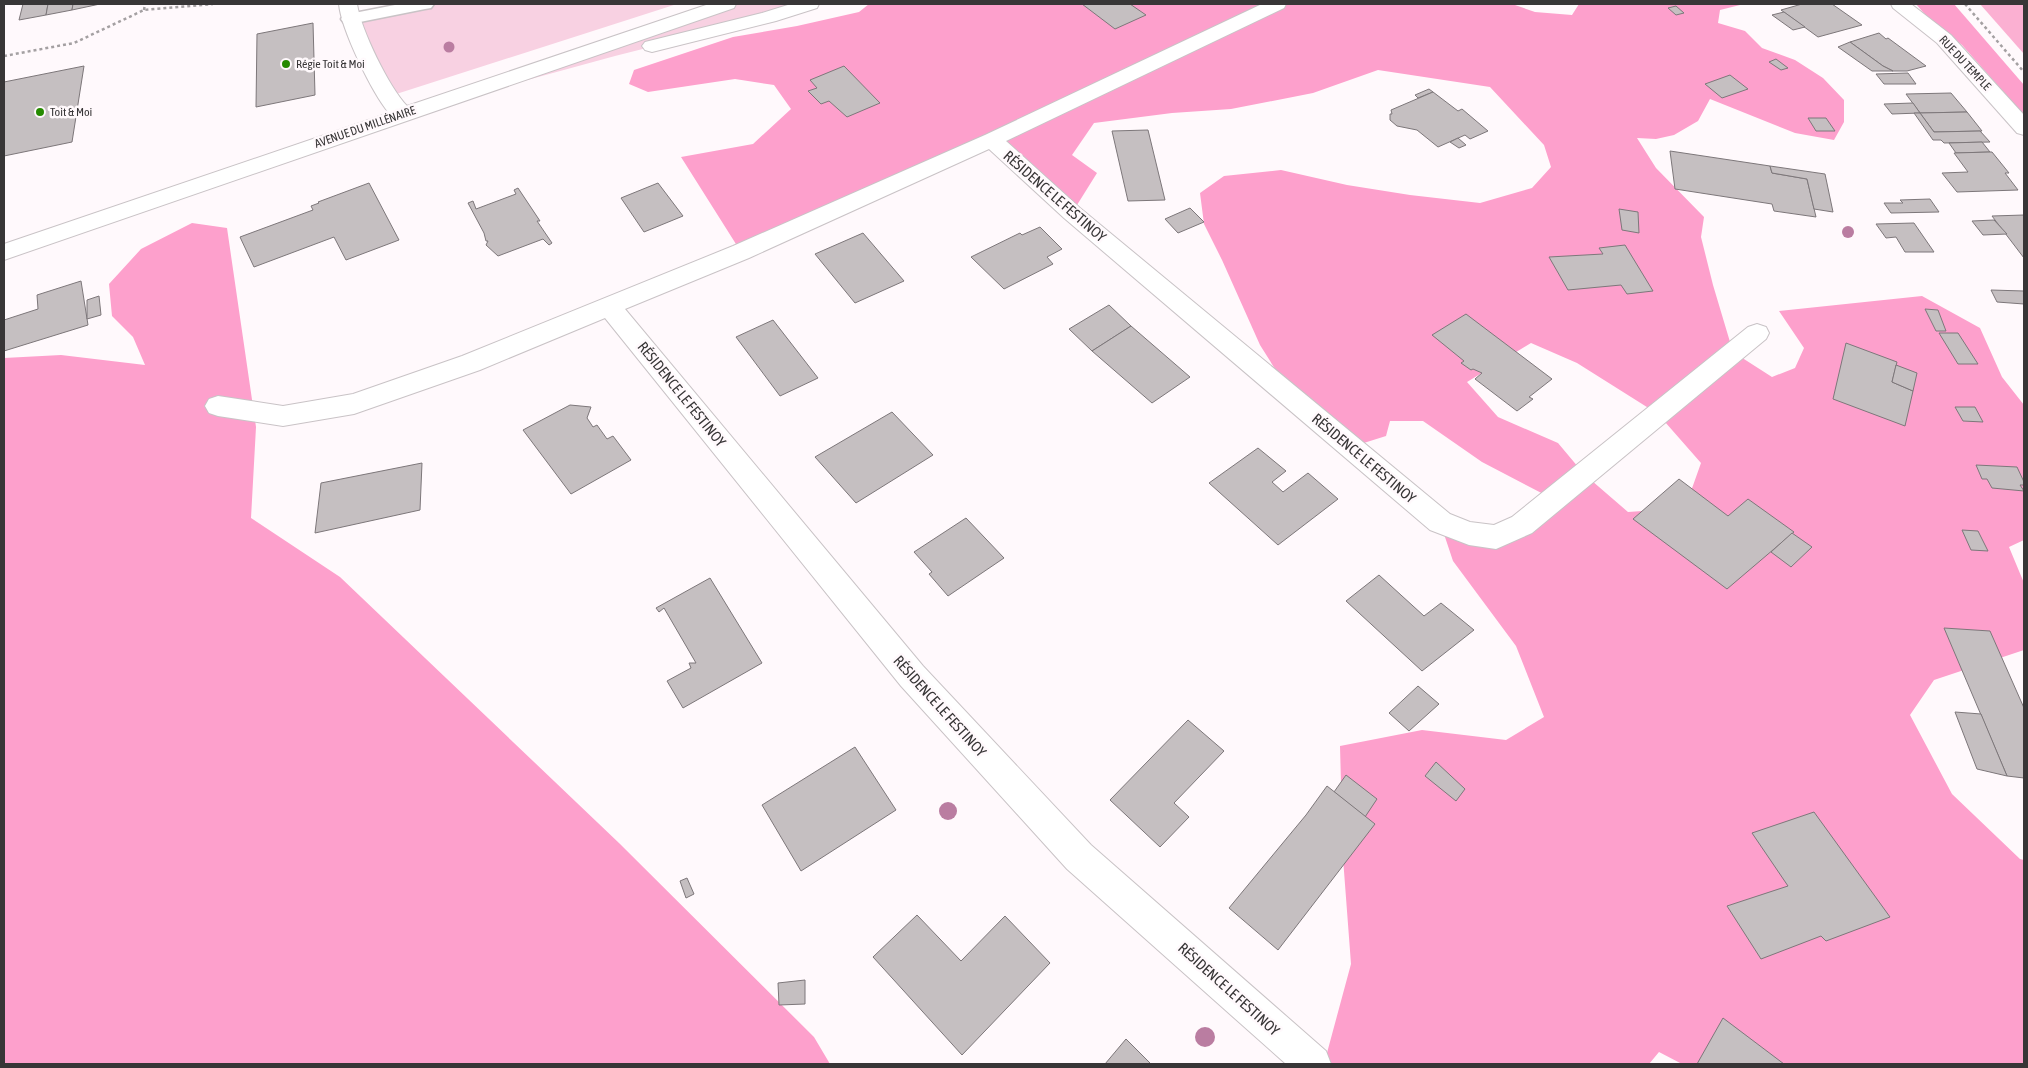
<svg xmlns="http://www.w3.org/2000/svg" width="2028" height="1068" font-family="'Asap Condensed',sans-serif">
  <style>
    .green { fill: #f8d1e2 }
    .forest { fill: #fda0cc; fill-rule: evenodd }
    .water { fill: #fbb0d2 }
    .building { fill: #c5bfc1; stroke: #7d777a }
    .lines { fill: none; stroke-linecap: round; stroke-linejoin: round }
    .lane-casing { stroke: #c9c3c6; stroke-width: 3 }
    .street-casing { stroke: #c9c3c6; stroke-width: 2 }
    .path { stroke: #a4a0a2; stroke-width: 2.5; stroke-dasharray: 3 3; stroke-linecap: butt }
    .lane { fill: #fff; fill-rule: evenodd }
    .street { fill: #fff; fill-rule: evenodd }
    .tree { fill: #ba7da1 }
    .poi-dot { fill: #258a00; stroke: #fff9fc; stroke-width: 2 }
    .labels { text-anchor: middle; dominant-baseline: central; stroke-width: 5; stroke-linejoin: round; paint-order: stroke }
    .far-street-label { font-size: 12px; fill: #383637; stroke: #fff9fc }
    .far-poi-label { font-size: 12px; fill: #383637; stroke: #fff9fc; text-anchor: start }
    .street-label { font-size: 15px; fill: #383637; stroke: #fff9fc }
  </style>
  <rect width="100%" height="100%" fill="#fff9fc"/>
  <g class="green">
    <path d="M425 4H677L387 97 350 19Z"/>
    <path d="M727 4H810L769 17 615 56 402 114Z"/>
  </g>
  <g class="forest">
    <path d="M869 4H1265L1268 7 1274 4H1512L1535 12 1572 15 1579 4H1744L1720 10 1718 23 1745 31 1762 48 1795 60 1823 78 1844 100V122L1834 140 1795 133 1710 99 1698 121 1674 135 1656 139 1637 138 1656 168 1704 217 1701 237 1713 285 1733 352 1772 377 1795 368 1804 348 1779 311 1922 296 1980 328 2002 377 2024 405V540L2009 547 2024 583V650L1934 680 1910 715 1952 794 2020 859 2024 860V1064H1682L1659 1052 1649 1064H1324L1351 964 1343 858 1340 746 1422 730 1506 740 1544 717 1516 646 1453 561 1440 522 1496 537 1553 499 1482 462 1423 421H1390L1386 436 1351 447 1294 399 1260 345 1222 260 1204 224 1200 193 1224 176 1281 170 1347 185 1410 195 1480 203 1532 188 1551 167 1544 145 1490 87 1378 70 1313 93 1231 109 1172 113 1094 123 1072 155 1097 173 1072 213 991 140 741 252 681 157 753 144 791 109 774 85 735 79 648 92 629 84 634 70 733 37 797 26 859 12ZM1531 343 1577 363 1658 414 1701 463 1685 508 1628 512 1584 474 1558 443 1498 417 1467 382Z"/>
    <path d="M1916 4H1954L2024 85V115L1962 45 1928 18Z"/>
    <path d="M192 223 227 228 256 427 251 518 340 577 619 843 814 1037 830 1064H4V358L61 355 145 365 133 337 112 316 109 284 141 249Z"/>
  </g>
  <path class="water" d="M1980 4H2024V54Z"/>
  <g class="building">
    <path d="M23 4H48L46 15 19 20Z"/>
    <path d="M48 4H73L72 10 46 15Z"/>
    <path d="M73 4H100L72 10Z"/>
    <path d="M1082 4H1130L1146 15 1115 29Z"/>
    <path d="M1802 4H1832L1862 25 1818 37 1781 10Z"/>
    <path d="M1676 6 1684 13 1676 15 1668 8Z"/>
    <path d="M1784 12 1805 27 1793 30 1772 15Z"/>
    <path d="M313 23 315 95 256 107 257 34Z"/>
    <path d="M1879 33 1886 39 1888 38 1926 66 1907 71H1893L1883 66 1850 42Z"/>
    <path d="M1850 42 1883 66 1893 71H1872L1838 47Z"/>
    <path d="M1776 59 1788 68 1781 70 1769 62Z"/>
    <path d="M84 66 72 142 4 156V82Z"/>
    <path d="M844 66 880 103 847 117 829 101 821 104 808 91 817 88 810 80Z"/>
    <path d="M1908 73 1916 84H1884L1876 74Z"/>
    <path d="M1730 75 1748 89 1722 98 1705 84Z"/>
    <path d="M1429 89 1433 92 1418 98 1415 95Z"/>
    <path d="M1433 92 1458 111 1462 109 1488 131 1470 139 1465 135 1438 147 1417 130 1397 126 1390 120V114H1392L1391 110Z"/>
    <path d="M1951 93 1967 112 1920 113 1906 94Z"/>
    <path d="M1913 103 1920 113 1892 114 1884 104Z"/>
    <path d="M1967 112 1982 131 1934 132 1920 113Z"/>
    <path d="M1914 113H1920L1934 132 1980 131 1990 142 1944 143 1941 140H1933Z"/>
    <path d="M1808 118H1826L1835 131H1816Z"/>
    <path d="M1148 130 1165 200 1128 201 1112 131Z"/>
    <path d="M1458 138 1466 145 1459 148 1450 142Z"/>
    <path d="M1982 142 1990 152 1956 153 1949 143Z"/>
    <path d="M1670 151 1770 166 1772 173 1807 179 1816 217 1774 211 1772 204 1675 189Z"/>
    <path d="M1990 152H1992L2009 173H2005L2018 190 1957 192 1942 173 1968 172 1954 153Z"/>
    <path d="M1770 166 1825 174 1833 212 1814 209 1807 179 1772 173Z"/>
    <path d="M369 183 399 240 346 260 334 237 254 267 240 237 313 210 311 206 319 203 318 202Z"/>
    <path d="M658 183 683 216 644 232 621 198Z"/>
    <path d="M518 188 540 221H537L552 243 549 245 543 239 498 256 486 245 488 241H486L484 233 468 203 473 201 476 209 516 194 514 190Z"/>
    <path d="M1930 199 1939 212 1891 213 1884 203H1903L1900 200Z"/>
    <path d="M1190 208 1204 222 1178 233 1165 219Z"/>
    <path d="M1619 209 1638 212 1639 233 1622 230Z"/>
    <path d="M2024 215V258L1992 216Z"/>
    <path d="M1994 220 2007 234 1983 235 1972 221Z"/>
    <path d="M1914 223 1934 252H1905L1896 237 1886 238 1876 224Z"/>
    <path d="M1040 227 1062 249 1047 257 1053 264 1004 289 971 257 1020 233 1022 235Z"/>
    <path d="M863 233 904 281 855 303 815 254Z"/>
    <path d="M1625 245 1653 291 1627 294 1621 285 1568 290 1549 257 1603 254 1599 248Z"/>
    <path d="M81 281 88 325 4 351V320L38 309 37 295Z"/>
    <path d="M1991 290 2024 291V304L1997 302Z"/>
    <path d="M99 296 101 315 87 319V300Z"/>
    <path d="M1109 305 1131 326 1092 351 1069 329Z"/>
    <path d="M1925 309 1938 310 1946 331H1936Z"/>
    <path d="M1466 314 1552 379 1529 397 1533 399 1517 411 1475 379 1482 373 1473 369 1471 370 1461 363 1464 361 1432 335Z"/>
    <path d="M773 320 818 378 780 396 736 337Z"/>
    <path d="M1131 326 1190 377 1152 403 1092 351Z"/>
    <path d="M1939 333H1958L1978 364H1958Z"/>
    <path d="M1846 343 1897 362 1892 382 1913 391 1905 426 1833 399Z"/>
    <path d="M1896 365 1917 373 1913 391 1892 382Z"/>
    <path d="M570 405 591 407 587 418 593 427 597 425 607 439 613 436 631 460 571 494 523 430Z"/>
    <path d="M1955 407H1975L1983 422 1963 421Z"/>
    <path d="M892 412 933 455 856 503 815 457Z"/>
    <path d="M1258 448 1286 471 1272 482 1283 492 1308 473 1338 499 1278 545 1209 483Z"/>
    <path d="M422 463 420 510 315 533 321 483Z"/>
    <path d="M1976 465 2017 467 2024 482V485H2020L2024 491 1992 488 1987 479H1982Z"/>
    <path d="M1679 479 1728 516 1748 499 1794 532 1727 589 1633 519Z"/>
    <path d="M966 518 1004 558 948 596 929 574 932 572 914 552Z"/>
    <path d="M1962 530 1978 531 1988 551 1971 550Z"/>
    <path d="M1792 533 1812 547 1791 567 1771 552Z"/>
    <path d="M1379 575 1424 616 1441 603 1474 630 1422 671 1346 601Z"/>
    <path d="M710 578 762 663 683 708 667 681 691 668 689 663H696L664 608 659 612 656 608Z"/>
    <path d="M1944 628 1990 631 2024 708V778L2007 776Z"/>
    <path d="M1418 686 1439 704 1409 731 1389 713Z"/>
    <path d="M1955 712 1981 714 2007 776 1977 769Z"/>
    <path d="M1188 720 1224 751 1174 803 1189 817 1160 847 1110 800Z"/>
    <path d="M855 747 896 810 801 871 762 805Z"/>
    <path d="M1436 762 1465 789 1456 801 1425 776Z"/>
    <path d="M1346 775 1377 799 1365 817 1334 792Z"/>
    <path d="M1327 786 1375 824 1278 950 1229 908 1306 815Z"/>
    <path d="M1814 812 1890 917 1826 941 1821 936 1761 959 1727 906 1788 886 1752 833Z"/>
    <path d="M687 878 694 894 686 898 680 881Z"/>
    <path d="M917 915 961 961 1005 916 1050 963 962 1055 873 957Z"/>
    <path d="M805 980V1004L779 1005 778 983Z"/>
    <path d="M1723 1018 1784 1064H1697Z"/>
    <path d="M1126 1039 1151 1064H1105Z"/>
  </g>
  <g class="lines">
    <g class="lane-casing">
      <path id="lane" d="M400 4H434L431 8 425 9 350 24 344 23 341 19 344 15Z"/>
    </g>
    <g class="street-casing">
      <g id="street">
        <path d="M339 4H357C361 30 389 87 407 106L709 4H736L734 8 4 260V244L389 113C372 93 341 29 339 4Z"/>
        <path d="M791 4H819L817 8 776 21 652 52 645 50 642 46 645 42 762 13Z"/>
        <path d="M1262 4H1286L1284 8 1006 141 1080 208 1450 514 1470 522 1494 525 1512 517 1748 327 1757 324 1766 327 1769 333 1766 339 1532 533 1496 549 1469 545 1430 530 1064 218 989 149 749 258 625 309 923 666 1091 845 1326 1051 1331 1064H1286L1067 869 901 686 605 318 480 370 354 414 283 426 218 416 209 413 205 406 209 399 218 396 283 406 353 394 462 356 733 246 985 135Z"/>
        <path d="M1891 4H1911L1951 35 2024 115V135L2017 133 1937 43 1893 8Z"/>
      </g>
    </g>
    <g class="path">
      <path d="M1965 4 2024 72"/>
      <path d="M144 10 145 4"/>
      <path d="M4 56 74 43 144 10 213 4"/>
    </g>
    <use href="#lane" class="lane"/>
    <use href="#street" class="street"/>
  </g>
  <g class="tree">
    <circle cx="449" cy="47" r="5.5"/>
    <circle cx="1848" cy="232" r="6"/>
    <circle cx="948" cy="811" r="9"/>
    <circle cx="1205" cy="1037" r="10"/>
  </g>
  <g class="poi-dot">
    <circle cx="286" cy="64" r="5"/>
    <circle cx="40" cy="112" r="5"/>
  </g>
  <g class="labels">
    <g class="far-street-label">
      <text transform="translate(1965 63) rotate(47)">RUE DU TEMPLE</text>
      <text transform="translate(365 127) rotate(-19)">AVENUE DU MILLÉNAIRE</text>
    </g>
    <g class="far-poi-label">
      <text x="296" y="64">Régie Toit &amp; Moi</text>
      <text x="50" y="112">Toit &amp; Moi</text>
    </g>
    <g class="street-label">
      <text transform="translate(1055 196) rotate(41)">RÉSIDENCE LE FESTINOY</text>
      <text transform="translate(682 394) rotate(51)">RÉSIDENCE LE FESTINOY</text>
      <text transform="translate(1364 458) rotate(40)">RÉSIDENCE LE FESTINOY</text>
      <text transform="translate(940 706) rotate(48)">RÉSIDENCE LE FESTINOY</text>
      <text transform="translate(1229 989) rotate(42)">RÉSIDENCE LE FESTINOY</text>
    </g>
  </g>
  <rect width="2028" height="1068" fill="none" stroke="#383637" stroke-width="10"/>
</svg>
